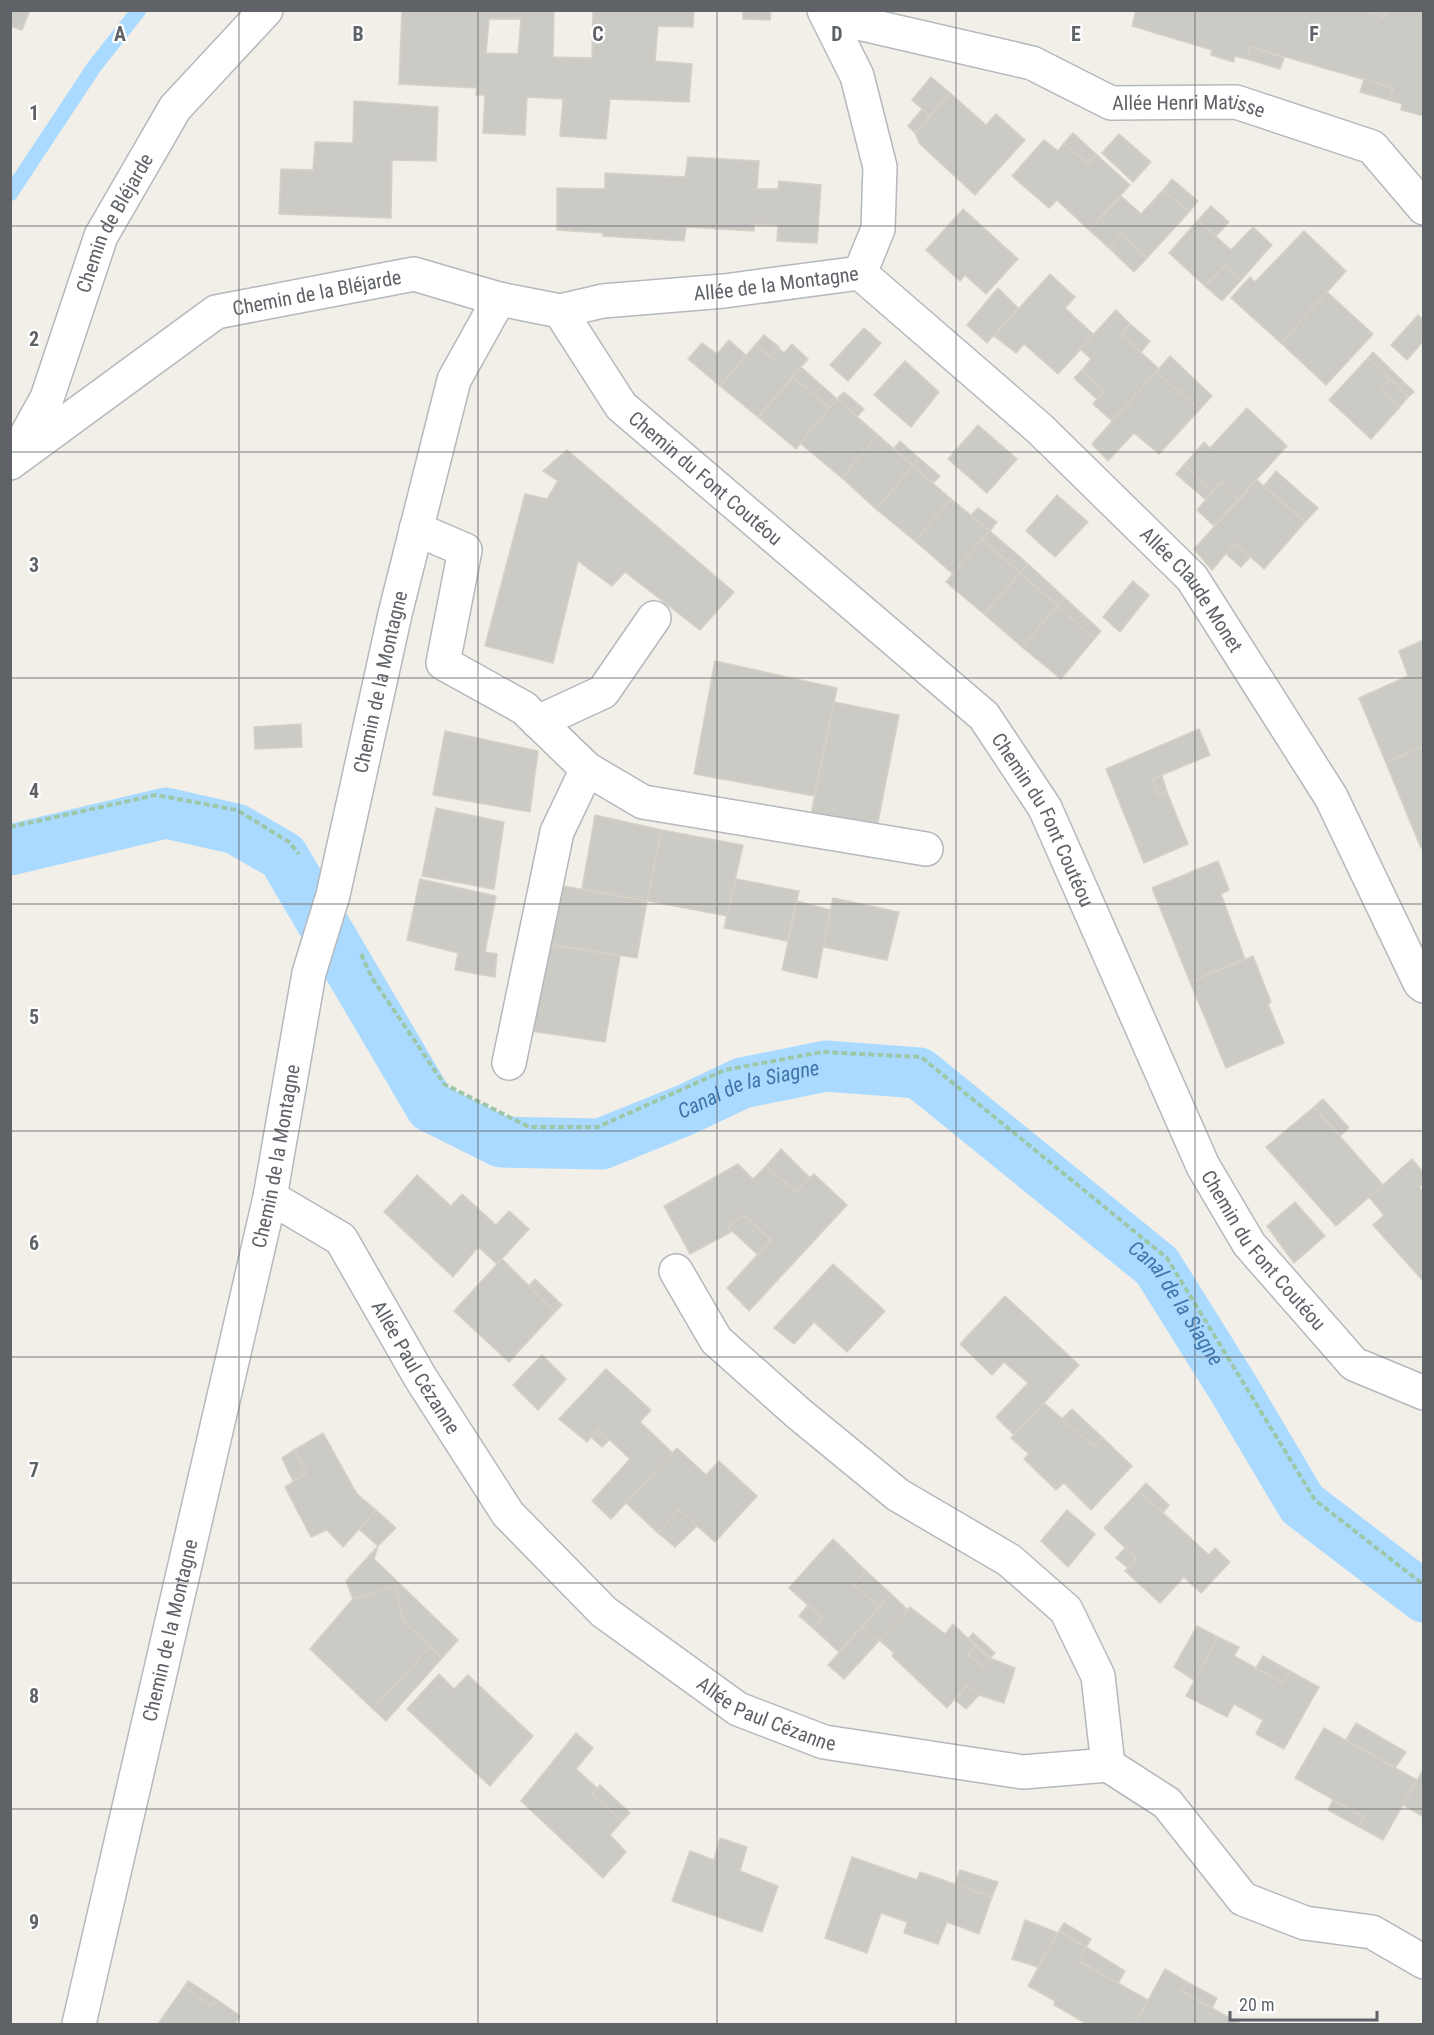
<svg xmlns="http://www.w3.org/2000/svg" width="1434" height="2035" font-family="'Roboto Condensed',sans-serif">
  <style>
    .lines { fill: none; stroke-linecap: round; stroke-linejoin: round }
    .stream { stroke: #aadaff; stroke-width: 15 }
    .canal { stroke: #aadaff; stroke-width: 51 }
    .building { fill: #cccac5; stroke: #d6d1c6; stroke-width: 1.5; fill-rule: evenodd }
    .minor-casing { stroke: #b5b8bc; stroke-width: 36 }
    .path { stroke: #9cc7a9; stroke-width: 4; stroke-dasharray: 6 3; stroke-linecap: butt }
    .minor { stroke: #fff; stroke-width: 33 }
    .grid { fill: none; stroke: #5f6368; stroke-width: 1.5; stroke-opacity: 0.55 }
    .labels { text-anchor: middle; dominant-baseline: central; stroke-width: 4.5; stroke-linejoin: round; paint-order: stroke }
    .street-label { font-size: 20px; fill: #5f6368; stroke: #fff }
    .water-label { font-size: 21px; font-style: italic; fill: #4174aa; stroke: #fff }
    .grid-label { font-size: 20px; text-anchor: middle; font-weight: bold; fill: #5f6368; stroke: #fff; stroke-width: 4.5; stroke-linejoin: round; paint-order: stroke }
  </style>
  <rect width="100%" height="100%" fill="#f1efe8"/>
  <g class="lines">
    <path class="stream" d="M10 194 94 67 139 10"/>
    <path class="canal" id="s1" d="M10 850 166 813 236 829 283 856 431 1107 501 1142 601 1144 685 1110 742 1083 826 1066 919 1073 1157 1266 1232 1386 1302 1504 1424 1597"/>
  </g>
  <g class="building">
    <path d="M10 10H30L22 30 10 26Z"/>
    <path d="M402 10H554L553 57 592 58 593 10H694L693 27 658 26 655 61 692 64 689 102 610 99 606 139 560 136 563 99 527 97 525 135 483 133 485 95H476L477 88 399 84ZM489 19H521L518 54 486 53Z"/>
    <path d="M743 10H771L770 20 743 19Z"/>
    <path d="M1136 10H1362L1384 17 1386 10 1424 11V116L1401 110 1402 104 1389 100 1393 88 1251 47 1247 59 1235 56 1233 62 1211 55 1212 50 1132 26Z"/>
    <path d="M1362 10H1386L1384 17Z"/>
    <path d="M1251 47 1284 58 1280 69 1247 59Z"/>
    <path d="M931 77 950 93 930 116 912 100Z"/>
    <path d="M1364 79 1393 88 1389 100 1360 92Z"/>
    <path d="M950 93 986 125 996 114 1025 140 975 195 920 144 915 133Z"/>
    <path d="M354 101 438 107 436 161 392 160 391 218 279 214 281 169 313 170 315 142 353 143Z"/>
    <path d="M922 109 930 116 915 133 908 126Z"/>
    <path d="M1073 133 1097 155 1088 164 1064 143Z"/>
    <path d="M1119 134 1151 162 1133 182 1102 153Z"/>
    <path d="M1044 140 1058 151 1064 143 1088 164 1097 155 1130 185 1089 230 1057 200 1049 208 1012 176Z"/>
    <path d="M688 157 759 161 757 189H778L779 181 821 185 817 243 777 241 778 225 754 224V231L686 227 684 241 603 236V233L557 230V188L605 189V173L685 177Z"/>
    <path d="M1172 179 1198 201 1189 212 1163 190Z"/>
    <path d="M1163 190 1189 212 1147 258 1122 234 1109 248 1089 230 1121 196 1141 214Z"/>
    <path d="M1211 206 1229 222 1216 236 1198 220Z"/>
    <path d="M963 209 1018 259 986 294 965 275 960 281 926 250Z"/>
    <path d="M1198 220 1231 250 1253 227 1272 245 1241 280 1226 265 1205 286 1169 253Z"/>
    <path d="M1304 231 1346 271 1281 343 1231 298 1250 277 1255 282Z"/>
    <path d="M1122 234 1147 258 1134 272 1109 248Z"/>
    <path d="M1226 265 1241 280 1222 301 1205 286Z"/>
    <path d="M1050 274 1075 297 1065 308 1094 335 1058 374 1024 344 1016 353 994 336Z"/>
    <path d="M998 288 1018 308 987 343 967 325Z"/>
    <path d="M1327 292 1373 334 1326 385 1281 343Z"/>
    <path d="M1116 310 1130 324 1122 335 1159 369 1112 421 1093 404 1104 391 1082 370 1091 359 1080 349Z"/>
    <path d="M1418 315 1424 321V340L1407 360 1391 345Z"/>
    <path d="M1130 324 1150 341 1141 352 1122 335Z"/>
    <path d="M864 328 881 343 848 381 830 365Z"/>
    <path d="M764 335 779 347 770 357 756 344Z"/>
    <path d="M729 340 747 356 720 386 688 359 702 343 717 354Z"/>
    <path d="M756 344 770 357 778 348 784 353 792 344 808 359 758 417 720 386Z"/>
    <path d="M1373 352 1414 392 1408 397 1368 358Z"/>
    <path d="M1170 356 1212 396 1200 409 1156 372Z"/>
    <path d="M1368 358 1390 379 1381 390 1399 408 1371 439 1329 400Z"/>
    <path d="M905 361 939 392 911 427 874 395Z"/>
    <path d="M801 367 837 399 830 408 793 377Z"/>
    <path d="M1082 370 1104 391 1097 399 1074 378Z"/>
    <path d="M1156 372 1200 409 1159 454 1134 433 1108 461 1092 444Z"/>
    <path d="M793 377 830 408 796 449 758 417Z"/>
    <path d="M1390 379 1408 397 1399 408 1381 390Z"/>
    <path d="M844 392 864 409 857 417 837 399Z"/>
    <path d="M837 399 878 435 842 478 800 443Z"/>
    <path d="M1247 408 1287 446 1238 500 1221 482 1213 491 1184 465 1204 442 1210 448Z"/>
    <path d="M978 425 1017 459 987 493 948 459Z"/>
    <path d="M878 435 913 466 876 509 842 478Z"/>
    <path d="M900 441 919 458 913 466 894 448Z"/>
    <path d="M567 450 734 592 700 630 625 572 612 586 578 561 553 663 485 646 525 494 547 499 558 481 543 471Z"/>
    <path d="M919 458 940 476 933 483 913 466Z"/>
    <path d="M1184 465 1213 491 1205 499 1176 474Z"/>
    <path d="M913 466 951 499 915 541 876 509Z"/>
    <path d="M1276 471 1318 508 1305 522 1264 486Z"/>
    <path d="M1257 480 1305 522 1264 569 1235 543 1212 570 1194 549Z"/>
    <path d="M1221 482 1238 500 1214 526 1197 510Z"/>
    <path d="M1057 495 1088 522 1055 557 1026 531Z"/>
    <path d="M951 499 990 531 953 574 915 541Z"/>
    <path d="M978 508 997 522 990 531 971 515Z"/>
    <path d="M990 531 1028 564 1020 573 982 539Z"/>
    <path d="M982 539 1020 573 984 614 946 582Z"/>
    <path d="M1235 543 1250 557 1241 567 1226 554Z"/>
    <path d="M1028 564 1065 598 1058 606 1020 573Z"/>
    <path d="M1020 573 1058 606 1022 647 984 614Z"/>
    <path d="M1133 581 1149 595 1120 632 1103 617Z"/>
    <path d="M1065 598 1101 631 1094 639 1058 606Z"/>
    <path d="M1058 606 1094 639 1061 679 1022 647Z"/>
    <path d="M1424 640V746L1386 763 1359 698 1408 676 1399 651Z"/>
    <path d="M715 661 837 688 814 796 694 774Z"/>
    <path d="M834 702 899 715 877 827 811 814Z"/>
    <path d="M301 724 302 747 255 749 254 727Z"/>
    <path d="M1199 729 1210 755 1152 779 1158 795 1167 792 1188 844 1144 863 1106 769Z"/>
    <path d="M445 731 538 751 530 812 433 795Z"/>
    <path d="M1424 746V847L1421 848 1386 763Z"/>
    <path d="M1162 776 1167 792 1158 795 1152 779Z"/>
    <path d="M436 808 504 822 494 889 422 876Z"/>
    <path d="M595 815 662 830 647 901 582 889Z"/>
    <path d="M662 830 743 845 727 916 647 901Z"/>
    <path d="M1218 861 1229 890 1221 894 1245 959 1190 982 1152 888Z"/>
    <path d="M420 879 496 896 485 952 497 954 495 977 455 970 458 953 407 940Z"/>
    <path d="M736 879 799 891 787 941 724 928Z"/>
    <path d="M557 885 647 901 637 958 547 944Z"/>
    <path d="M833 898 899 912 887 960 823 947Z"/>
    <path d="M797 901 830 910 817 978 782 970Z"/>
    <path d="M547 944 620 956 605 1042 531 1031Z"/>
    <path d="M1253 956 1271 1002 1268 1004 1284 1043 1226 1068 1190 982Z"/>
    <path d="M1323 1099 1349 1128 1340 1136 1314 1107Z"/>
    <path d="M1314 1107 1383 1185 1336 1226 1266 1147Z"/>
    <path d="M781 1149 810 1178 795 1191 766 1166Z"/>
    <path d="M1412 1159 1424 1173V1184L1419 1187 1424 1192V1282L1373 1225 1384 1215 1369 1197Z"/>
    <path d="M738 1164 753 1179 766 1166 795 1191 814 1174 847 1205 749 1311 727 1288 771 1240 744 1215 730 1226 729 1228 733 1231 690 1254 664 1206Z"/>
    <path d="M417 1175 451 1206 462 1194 496 1225 509 1211 529 1229 497 1264 478 1247 453 1277 384 1212Z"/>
    <path d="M1295 1202 1325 1236 1294 1263 1267 1226Z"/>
    <path d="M744 1215 771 1240 758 1255 729 1228 731 1224Z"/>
    <path d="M502 1259 555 1312 509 1362 454 1311Z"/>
    <path d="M833 1264 885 1311 847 1352 814 1322 794 1344 774 1328Z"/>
    <path d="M535 1279 562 1305 555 1312 529 1286Z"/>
    <path d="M1005 1296 1079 1365 1014 1435 996 1417 1028 1383 1004 1362 992 1375 960 1344Z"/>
    <path d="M542 1355 566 1379 538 1410 513 1385Z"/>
    <path d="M606 1369 651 1410 640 1422 673 1453 611 1519 592 1501 630 1459 598 1429 587 1442 559 1419Z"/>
    <path d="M1044 1403 1094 1446 1102 1437 1132 1466 1091 1510 1064 1483 1056 1490 1024 1459 1029 1454 1011 1438Z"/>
    <path d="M1072 1409 1102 1437 1094 1446 1062 1419Z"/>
    <path d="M598 1429 609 1440 602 1447 591 1437Z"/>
    <path d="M323 1433 357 1494 376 1510 343 1547 327 1530 311 1537 285 1487 306 1473 294 1450Z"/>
    <path d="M677 1448 706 1475 719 1461 757 1496 715 1542 679 1510 658 1533 626 1503Z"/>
    <path d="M294 1450 306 1473 293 1481 282 1458Z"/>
    <path d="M1146 1483 1169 1505 1163 1513 1139 1491Z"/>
    <path d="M1139 1491 1209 1555 1215 1548 1230 1562 1201 1593 1184 1577 1160 1603 1125 1571 1136 1558 1104 1528Z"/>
    <path d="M376 1510 396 1528 378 1546 359 1529Z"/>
    <path d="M679 1510 697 1526 675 1547 658 1533Z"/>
    <path d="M1067 1510 1095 1534 1068 1567 1041 1541Z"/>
    <path d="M833 1539 866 1571 854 1585 879 1607 839 1652 813 1628 822 1618 789 1588Z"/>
    <path d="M378 1546 374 1559 458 1640 442 1658 403 1621 396 1586 353 1599 346 1581Z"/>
    <path d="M1125 1548 1136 1558 1128 1568 1116 1558Z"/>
    <path d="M866 1571 891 1594 879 1607 854 1585Z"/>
    <path d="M396 1586 403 1621 430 1647 373 1709 310 1649 353 1599Z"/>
    <path d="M891 1594 908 1610 878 1642 862 1627Z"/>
    <path d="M808 1605 822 1618 813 1628 799 1616Z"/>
    <path d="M910 1607 945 1634 953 1624 976 1646 968 1654 983 1667 990 1658 1015 1668 1004 1703 979 1695 967 1685 947 1708 892 1656 894 1653 879 1640Z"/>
    <path d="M1197 1626 1218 1637 1195 1681 1174 1667Z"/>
    <path d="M862 1627 878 1642 844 1679 828 1665Z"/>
    <path d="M973 1633 995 1653 990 1658 969 1638Z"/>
    <path d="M1218 1637 1239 1647 1234 1656 1283 1683 1290 1671 1319 1687 1284 1749 1256 1734 1263 1720 1234 1704 1227 1717 1186 1696Z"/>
    <path d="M976 1646 990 1658 983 1667 968 1654Z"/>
    <path d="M430 1647 442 1658 386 1721 373 1709Z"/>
    <path d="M1263 1656 1290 1671 1283 1683 1256 1668Z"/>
    <path d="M439 1674 454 1689 468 1675 533 1736 490 1786 407 1709Z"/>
    <path d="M967 1685 979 1695 966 1709 955 1700Z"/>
    <path d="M1356 1723 1406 1752 1395 1768 1346 1740Z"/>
    <path d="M1324 1728 1417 1780 1383 1840 1359 1827 1364 1817 1295 1778Z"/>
    <path d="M576 1733 593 1748 576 1769 597 1788 592 1794 622 1821 610 1835 626 1852 603 1878 521 1801Z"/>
    <path d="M1424 1768V1814L1422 1816 1403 1805Z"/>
    <path d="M600 1785 630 1813 622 1821 592 1794Z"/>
    <path d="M1333 1800 1364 1817 1359 1827 1328 1810Z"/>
    <path d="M720 1838 747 1847 740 1871 778 1886 762 1932 672 1901 690 1851 714 1860Z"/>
    <path d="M852 1857 917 1880 920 1872 992 1897 979 1934 947 1922 938 1944 904 1933 907 1922 881 1913 867 1953 825 1938Z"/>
    <path d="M960 1870 998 1882 992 1897 955 1884Z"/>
    <path d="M1025 1920 1058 1933 1038 1967 1012 1959Z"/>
    <path d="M1064 1923 1091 1939 1086 1947 1059 1931Z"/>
    <path d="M1059 1931 1086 1947 1079 1961 1148 2000 1135 2024H1087L1054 2005 1055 2001 1028 1986Z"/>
    <path d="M1086 1947 1125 1971 1118 1983 1079 1961Z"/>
    <path d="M1165 1969 1187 1982 1181 1991 1241 2024H1135Z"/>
    <path d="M188 1981 216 1999 212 2006 184 1987Z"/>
    <path d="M1187 1982 1217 1998 1212 2008 1181 1991Z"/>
    <path d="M184 1987 212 2006 216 1999 240 2016 235 2024H158Z"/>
  </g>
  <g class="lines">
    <g class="minor-casing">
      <g id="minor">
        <path id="s2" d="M828 16 1032 63 1111 103 1236 102 1372 147 1424 208"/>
        <path id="s3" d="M860 273 1040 429 1192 578 1331 797 1420 983 1424 986"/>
        <path id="s4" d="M560 311 621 406 984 716 1045 808 1203 1166 1249 1244 1354 1364 1424 1393"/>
        <path id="s5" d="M16 454 47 398 101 236 175 108 266 10"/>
        <path id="s6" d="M10 463 216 312 414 274 499 299 560 311 603 301 724 291 860 273 878 229 880 167 857 76 824 10"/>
        <path d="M416 529 465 550 443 663 524 708 587 769 643 802 926 849"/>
        <path d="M538 722 603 692 654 618"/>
        <path d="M509 1063 557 832 587 769"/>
        <path id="s7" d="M270 1197 341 1239 420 1377 508 1514 604 1612 738 1709 824 1742 1023 1772 1108 1765 1167 1803 1243 1899 1305 1923 1372 1932 1424 1962"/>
        <path d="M676 1271 716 1340 798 1413 898 1495 1009 1560 1066 1610 1098 1676 1108 1765"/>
        <path id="s8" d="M79 2024 270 1197 309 973 333 895 395 614 454 380 499 299"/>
      </g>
    </g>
    <g class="path">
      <path d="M10 827 156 795 237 810 289 842 299 854"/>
      <path d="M361 954 372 978 444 1084 529 1127H598L725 1070 822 1052 921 1057 1167 1258 1315 1500 1424 1585"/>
    </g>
    <use href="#minor" class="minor"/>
  </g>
  <path class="grid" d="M239 10V2024M478 10V2024M717 10V2024M956 10V2024M1195 10V2024M10 226H1424M10 452H1424M10 678H1424M10 904H1424M10 1131H1424M10 1357H1424M10 1583H1424M10 1809H1424"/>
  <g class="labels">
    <g class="street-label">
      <text stroke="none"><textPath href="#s2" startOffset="376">Allée Henri Matisse</textPath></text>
      <text stroke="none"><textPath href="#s5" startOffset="252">Chemin de Bléjarde</textPath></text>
      <text stroke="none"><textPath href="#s6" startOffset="826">Allée de la Montagne</textPath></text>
      <text stroke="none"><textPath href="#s6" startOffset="358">Chemin de la Bléjarde</textPath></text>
      <text stroke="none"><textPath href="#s4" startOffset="224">Chemin du Font Coutéou</textPath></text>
      <text stroke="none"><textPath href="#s3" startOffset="460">Allée Claude Monet</textPath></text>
      <text stroke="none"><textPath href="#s8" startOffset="1376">Chemin de la Montagne</textPath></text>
      <text stroke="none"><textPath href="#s4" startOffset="710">Chemin du Font Coutéou</textPath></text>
      <text stroke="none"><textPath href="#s8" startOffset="890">Chemin de la Montagne</textPath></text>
      <text stroke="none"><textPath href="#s4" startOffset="1196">Chemin du Font Coutéou</textPath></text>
      <text stroke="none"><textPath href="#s7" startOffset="231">Allée Paul Cézanne</textPath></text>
      <text stroke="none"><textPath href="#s8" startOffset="404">Chemin de la Montagne</textPath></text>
      <text stroke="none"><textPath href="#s7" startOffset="735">Allée Paul Cézanne</textPath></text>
    </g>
    <g class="water-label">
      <text stroke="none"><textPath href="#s1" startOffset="914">Canal de la Siagne</textPath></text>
      <text stroke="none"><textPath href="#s1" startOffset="1436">Canal de la Siagne</textPath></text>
    </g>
  </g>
  <g class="grid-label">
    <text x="120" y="41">A</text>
    <text x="358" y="41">B</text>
    <text x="598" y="41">C</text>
    <text x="837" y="41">D</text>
    <text x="1076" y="41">E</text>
    <text x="1314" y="41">F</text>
    <text x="34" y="120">1</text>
    <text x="34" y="346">2</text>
    <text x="34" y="572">3</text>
    <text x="34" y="798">4</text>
    <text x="34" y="1024">5</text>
    <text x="34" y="1250">6</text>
    <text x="34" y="1477">7</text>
    <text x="34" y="1703">8</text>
    <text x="34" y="1929">9</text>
  </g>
  <rect width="1434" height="2035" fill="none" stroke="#5f6368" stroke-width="24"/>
  <path d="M1230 2011v9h147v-9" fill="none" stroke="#5f6368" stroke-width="3"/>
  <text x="1239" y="2011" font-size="18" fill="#5f6368" stroke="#ffffff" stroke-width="4.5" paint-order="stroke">20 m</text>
</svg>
